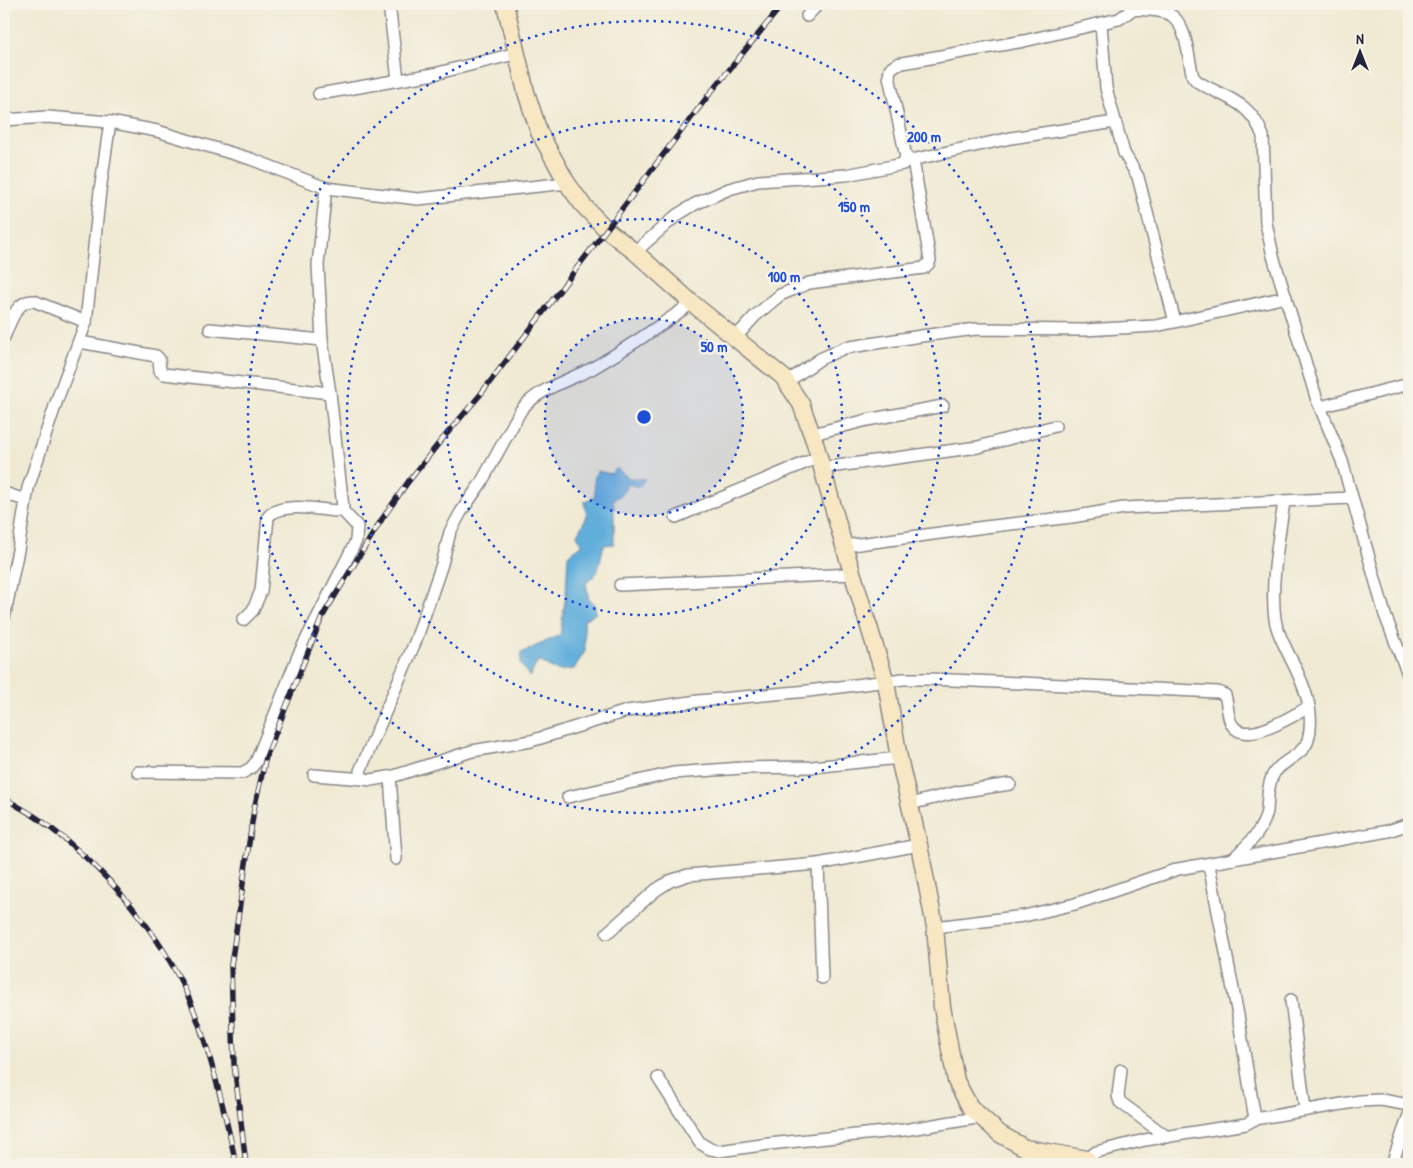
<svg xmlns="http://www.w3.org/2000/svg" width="1413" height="1168" font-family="'Patrick Hand',sans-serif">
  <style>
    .water { fill: #62aedb; stroke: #42688b }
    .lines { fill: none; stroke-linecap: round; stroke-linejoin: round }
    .street-casing { stroke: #898688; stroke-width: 14 }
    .secondary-casing { stroke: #898688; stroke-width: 19 }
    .street { stroke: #fff; stroke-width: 11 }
    .secondary { stroke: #f7e8c3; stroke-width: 16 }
    .rail-casing { stroke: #22223b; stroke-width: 5.5 }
    .rail { stroke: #f7f3e8; stroke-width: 4; stroke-dasharray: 11; stroke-linecap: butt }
    .ring { fill: none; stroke: #1d4ed8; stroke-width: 2.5; stroke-dasharray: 2.5 5 }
    .centre { fill: #1d4ed8; stroke: #f7f3e8; stroke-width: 2.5 }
    .ring-label { font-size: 15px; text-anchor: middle; font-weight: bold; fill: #1d4ed8; stroke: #f7f3e8; stroke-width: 5; stroke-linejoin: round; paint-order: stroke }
  </style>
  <rect width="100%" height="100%" fill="#f7f3e8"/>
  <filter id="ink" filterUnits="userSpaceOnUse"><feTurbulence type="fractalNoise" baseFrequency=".02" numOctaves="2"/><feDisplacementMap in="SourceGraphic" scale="10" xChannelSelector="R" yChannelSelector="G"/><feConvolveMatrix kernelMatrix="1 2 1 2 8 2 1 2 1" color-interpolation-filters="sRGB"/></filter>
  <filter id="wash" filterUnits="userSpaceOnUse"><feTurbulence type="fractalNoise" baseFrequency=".0096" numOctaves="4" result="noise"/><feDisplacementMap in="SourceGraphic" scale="20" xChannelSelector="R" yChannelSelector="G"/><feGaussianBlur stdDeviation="1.12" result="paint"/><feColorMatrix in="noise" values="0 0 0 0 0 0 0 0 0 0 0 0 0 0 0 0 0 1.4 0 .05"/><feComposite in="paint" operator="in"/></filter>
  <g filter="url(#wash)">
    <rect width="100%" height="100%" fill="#f0ead4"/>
    <path class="water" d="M616 468 629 478 645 479 639 487 628 484 621 495 613 500 614 505V544L604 545C599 561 602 572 586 583L589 600 594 603 596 613 584 620 585 651 574 669 557 671 538 660 530 677 521 665V653L560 635 566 594 568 555 582 545 577 535 587 516 584 502 595 497 594 480 597 471 611 474Z"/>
  </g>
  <g filter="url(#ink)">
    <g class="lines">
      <g class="street-casing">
        <g id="street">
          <path d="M389 4 398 80"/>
          <path d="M1130 9C1142 10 1158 9 1169 14 1187 22 1188 59 1193 77L1198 82C1227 99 1250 101 1263 136L1266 223 1273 256 1316 397 1342 461 1385 615 1409 677"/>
          <path d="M807 16 818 4"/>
          <path d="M1101 23 1106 88 1109 99 1124 153 1138 177 1175 322"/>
          <path d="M319 94 434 74 518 53"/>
          <path d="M4 120 47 117 110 122 157 131 251 159 326 188 418 199 567 183"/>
          <path d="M907 161 1011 138 1115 122"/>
          <path d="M635 252 677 215 695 204 729 189 758 181 846 175 903 164 906 157 889 76 890 69 897 64 1024 41 1119 19 1129 12 1131 4"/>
          <path d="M692 303C660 326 627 348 593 368 568 381 539 388 521 410L481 483 461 512 450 532 442 564 416 640 360 771 361 775 364 779 371 780 394 776 472 751 531 741 627 711 698 701 808 691 903 679H930L1218 692 1225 695C1228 704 1227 719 1233 726 1248 746 1293 715 1309 707"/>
          <path d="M210 329 322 340"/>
          <path d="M4 337C10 324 16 299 34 301L86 322"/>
          <path d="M735 338 755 316 780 295 809 283 924 268 929 263 930 260 913 160"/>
          <path d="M80 342 156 356 159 359 160 371 164 374 330 393"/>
          <path d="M787 382 820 359 844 348 921 336 976 329 1083 330 1156 326 1286 297"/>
          <path d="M1320 407 1409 384"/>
          <path d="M813 434 867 420 943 406"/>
          <path d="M822 468 978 447 1055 426"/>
          <path d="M4 493 25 500"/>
          <path d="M676 517 819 457"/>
          <path d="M844 546 985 527 1072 517 1124 508 1352 498"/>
          <path d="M620 585 853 574"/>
          <path d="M4 618 18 550 28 488 58 397 86 322 100 191 110 122"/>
          <path d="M243 620 253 610 261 591 268 517C280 501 320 510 338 511L343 507 330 393 322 340 318 265 326 188"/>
          <path d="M138 772 242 773 251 768 256 762 298 656 356 541 357 526 341 509"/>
          <path d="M314 775 364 779"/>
          <path d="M390 777 396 859"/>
          <path d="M568 797 673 773 742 768 812 767 899 758"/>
          <path d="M910 804 958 792 1010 784"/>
          <path d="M1233 859C1247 845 1263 832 1267 811 1268 800 1267 788 1272 777 1278 761 1303 757 1308 740 1316 712 1303 682 1290 657 1284 644 1277 633 1275 619 1270 583 1279 537 1284 502"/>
          <path d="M818 864 822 978"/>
          <path d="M1209 865 1238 1015 1255 1119"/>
          <path d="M935 927 1024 916 1075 904 1178 869 1388 831 1409 824"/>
          <path d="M607 933 656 890 670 881 688 875 818 864 919 845"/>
          <path d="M1291 1000 1305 1110"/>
          <path d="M1121 1070 1118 1096 1120 1102 1167 1137"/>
          <path d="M658 1078 700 1143 710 1149 719 1151 769 1144 904 1130 982 1117"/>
          <path d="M1087 1159 1096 1152 1145 1140 1246 1124 1255 1119 1360 1101 1381 1100 1409 1105"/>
          <path d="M1392 1164 1409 1115"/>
        </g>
      </g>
      <g class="secondary-casing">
        <path id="secondary" d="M505 4 526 92 539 132 567 183 582 204 607 230 635 252 692 303 783 377 801 404 815 443 844 546 886 682 899 758 919 845 935 927 942 1007 956 1081 970 1107 1000 1134 1025 1148 1087 1159 1090 1164"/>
      </g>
      <use href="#street" class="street"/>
      <use href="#secondary" class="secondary"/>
      <g class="rail-casing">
        <g id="rail">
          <path d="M4 798C17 806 31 813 43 822 104 867 161 932 191 1003 211 1053 225 1112 236 1164"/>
          <path d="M246 1164 234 1064 231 965 254 809 266 757 322 617 382 519 408 482 439 443 480 395 711 92 783 4"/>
        </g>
      </g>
      <use href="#rail" class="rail"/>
    </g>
  </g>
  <circle cx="644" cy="417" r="99" fill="#1d4ed8" fill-opacity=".12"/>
  <g class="ring">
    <circle cx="644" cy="417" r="99"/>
    <circle cx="644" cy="417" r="198"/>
    <circle cx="644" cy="417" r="297"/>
    <circle cx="644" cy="417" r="396"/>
  </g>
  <circle cx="644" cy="417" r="8" class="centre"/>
  <g class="ring-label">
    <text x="924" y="142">200 m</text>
    <text x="854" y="212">150 m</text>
    <text x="784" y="282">100 m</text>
    <text x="714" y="352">50 m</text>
  </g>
  <rect width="1413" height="1168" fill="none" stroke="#f7f3e8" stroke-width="20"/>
  <g transform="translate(1360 52)" stroke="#f7f3e8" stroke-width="4" paint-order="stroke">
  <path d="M0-4L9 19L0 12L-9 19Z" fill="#22223b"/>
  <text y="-8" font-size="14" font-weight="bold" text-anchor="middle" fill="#22223b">N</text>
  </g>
</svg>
